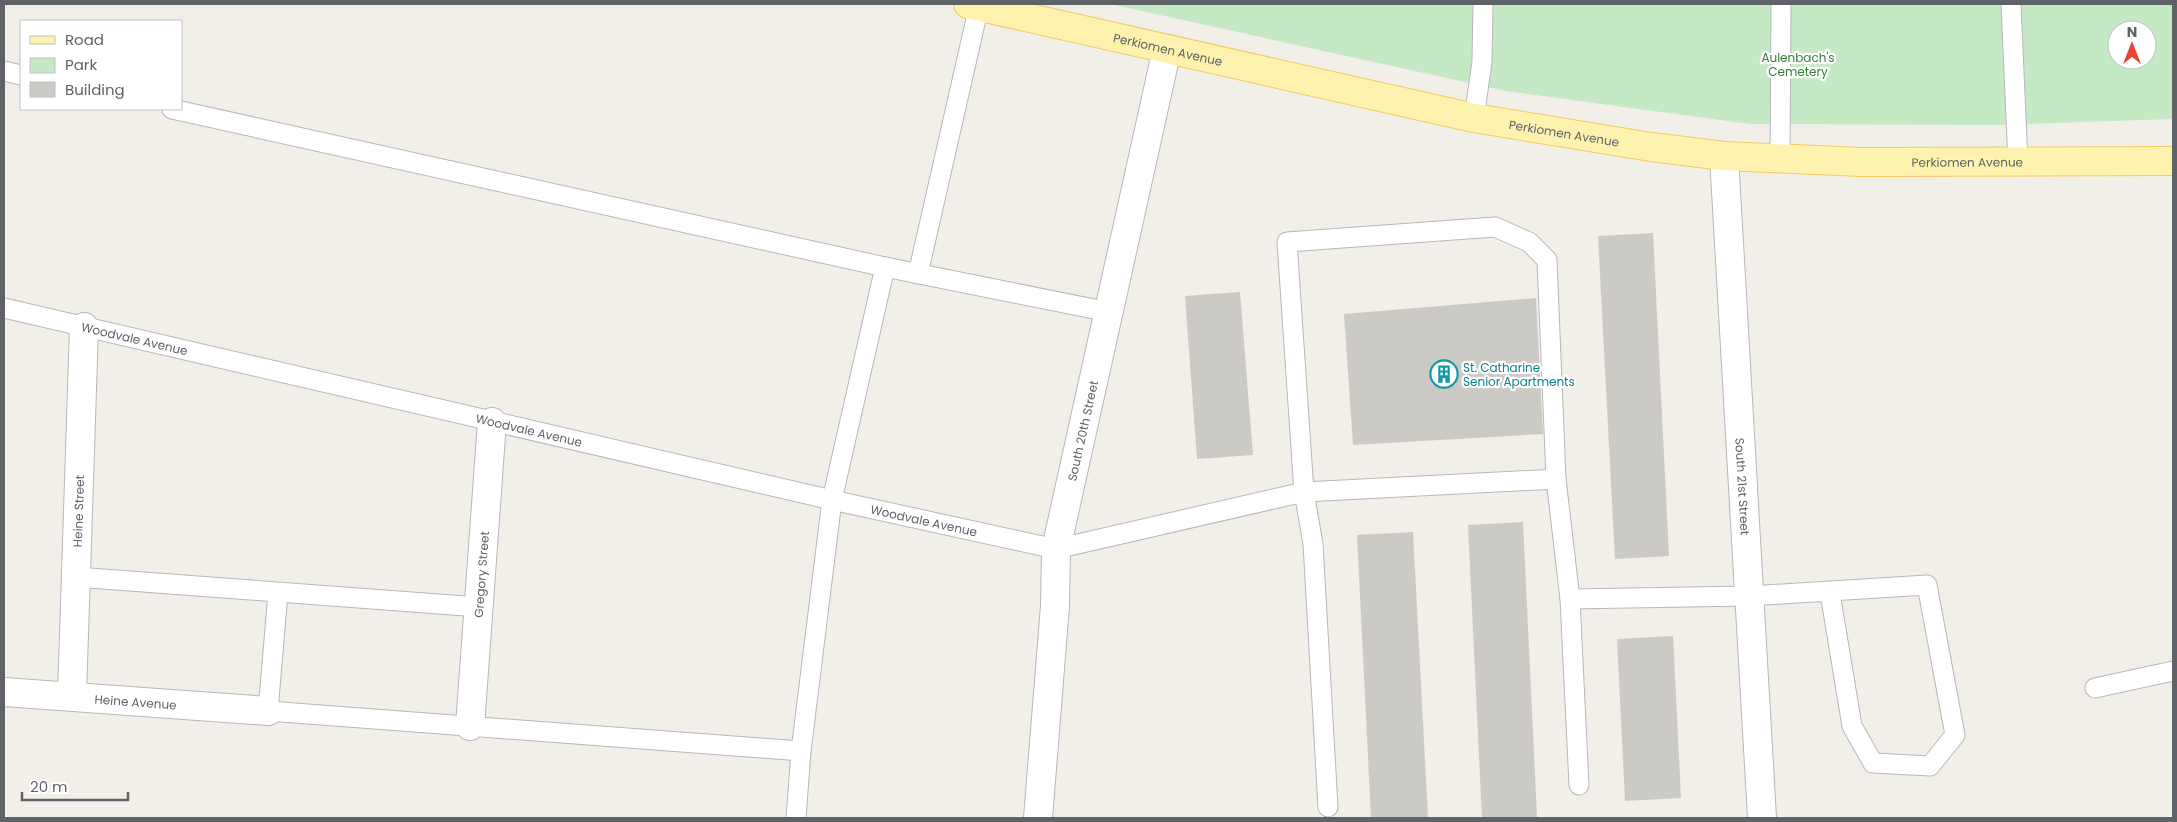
<svg xmlns="http://www.w3.org/2000/svg" width="2177" height="822" font-family="Poppins,sans-serif">
  <style>
    .green { fill: #c5e8c5; fill-rule: evenodd }
    .building { fill: #cccac5 }
    .lines { fill: none; stroke-linecap: round; stroke-linejoin: round }
    .lane-casing { stroke: #b5b8bc; stroke-width: 21 }
    .street-casing { stroke: #b5b8bc; stroke-width: 30 }
    .primary-casing { stroke: #f2c960; stroke-width: 30 }
    .lane { stroke: #fff; stroke-width: 19 }
    .street { stroke: #fff; stroke-width: 28 }
    .primary { stroke: #fff2af; stroke-width: 28 }
    .labels { text-anchor: middle; dominant-baseline: central; stroke-width: 4.5; stroke-linejoin: round; paint-order: stroke }
    .street-label { font-size: 12px; fill: #5f6368; stroke: #fff }
    .park-label { font-size: 12px; fill: #348238; stroke: #fff }
    .culture-label { font-size: 12px; fill: #0d838f; stroke: #fff; text-anchor: start }
  </style>
  <rect width="100%" height="100%" fill="#f1efe8"/>
  <path class="green" d="M1110 4H2173V119L1995 125 1750 124 1506 91ZM2117 30H2147V60H2117Z"/>
  <g class="building">
    <path d="M1653 233 1669 556 1615 559 1598 236Z"/>
    <path d="M1240 292 1253 455 1197 459 1185 296Z"/>
    <path d="M1536 298 1543 434 1353 445 1344 314Z"/>
    <path d="M1523 522 1537 817 1482 818 1468 525Z"/>
    <path d="M1413 532 1428 818H1371L1357 535Z"/>
    <path d="M1673 636 1681 798 1625 801 1617 639Z"/>
  </g>
  <g class="lines">
    <g class="lane-casing">
      <g id="lane">
        <path d="M2011 4 2018 163"/>
        <path d="M4 71 21 75"/>
        <path d="M172 109 885 267 1109 312"/>
        <path d="M1474 118 1482 62 1483 4"/>
        <path d="M1780 159 1781 4"/>
        <path d="M918 274 979 6"/>
        <path id="s1" d="M4 308 832 500 1056 549 1304 492 1556 479 1570 599 1749 596 1927 585 1955 735 1930 766 1873 763 1852 726 1830 593"/>
        <path d="M76 577 479 607"/>
        <path d="M278 593 268 711 801 751"/>
        <path d="M1570 599 1579 785"/>
        <path d="M2095 688 2173 671"/>
        <path d="M1328 807 1313 544 1304 492 1287 242 1495 227 1529 242 1547 260 1556 479"/>
        <path d="M796 818 801 751 832 500 885 267"/>
      </g>
    </g>
    <g class="street-casing">
      <g id="street">
        <path id="s2" d="M1724 156 1762 818"/>
        <path id="s3" d="M4 692 268 711"/>
        <path id="s4" d="M72 696 84 327"/>
        <path id="s5" d="M470 726 492 422"/>
        <path id="s6" d="M1038 818 1055 606 1056 549 1167 49"/>
      </g>
    </g>
    <g class="primary-casing">
      <g id="primary">
        <path id="s7" d="M968 4 1474 118 1651 147 1724 156 1862 162 2173 161"/>
      </g>
    </g>
    <use href="#lane" class="lane"/>
    <use href="#street" class="street"/>
    <use href="#primary" class="primary"/>
  </g>
  <defs>
    <g id="building-ring" transform="scale(1.4375)"><circle r="9.5" fill="#fff" stroke="#0f9aa8" stroke-width="1.5"/><path d="M-4-6H4V6H1V3H-1V6H-4ZM-2.5-4.3h1.7v1.8h-1.7ZM.8-4.3h1.7v1.8H.8ZM-2.5-1h1.7V.8h-1.7ZM.8-1h1.7V.8H.8Z" fill="#0f9aa8"/></g>
  </defs>
  <g fill-rule="evenodd">
    <use href="#building-ring" x="1444" y="374"/>
  </g>
  <g class="labels">
    <g class="street-label">
      <text stroke="none"><textPath href="#s7" startOffset="205">Perkiomen Avenue</textPath></text>
      <text stroke="none"><textPath href="#s7" startOffset="610">Perkiomen Avenue</textPath></text>
      <text stroke="none"><textPath href="#s7" startOffset="1015">Perkiomen Avenue</textPath></text>
      <text stroke="none"><textPath href="#s1" startOffset="134">Woodvale Avenue</textPath></text>
      <text stroke="none"><textPath href="#s1" startOffset="539">Woodvale Avenue</textPath></text>
      <text stroke="none"><textPath href="#s6" startOffset="391">South 20th Street</textPath></text>
      <text stroke="none"><textPath href="#s2" startOffset="331">South 21st Street</textPath></text>
      <text stroke="none"><textPath href="#s4" startOffset="185">Heine Street</textPath></text>
      <text stroke="none"><textPath href="#s1" startOffset="944">Woodvale Avenue</textPath></text>
      <text stroke="none"><textPath href="#s5" startOffset="152">Gregory Street</textPath></text>
      <text stroke="none"><textPath href="#s3" startOffset="132">Heine Avenue</textPath></text>
    </g>
    <g class="park-label">
      <text x="1798" y="57">Aulenbach's<tspan x="1798" dy="14">Cemetery</tspan></text>
    </g>
    <g class="culture-label">
      <text x="1463" y="367">St. Catharine<tspan x="1463" dy="14">Senior Apartments</tspan></text>
    </g>
  </g>
  <rect width="2177" height="822" fill="none" stroke="#5f6368" stroke-width="10"/>
  <rect x="20" y="20" width="162" height="90" fill="#ffffff" stroke="#bfc1c3"/>
  <rect x="30" y="36" width="25" height="8" fill="#fff2af" stroke="#bfc1c3"/>
  <text x="65" y="45" font-size="15" fill="#5f6368">Road</text>
  <rect x="30" y="58" width="25" height="15" fill="#c5e8c5" stroke="#bfc1c3"/>
  <text x="65" y="70" font-size="15" fill="#5f6368">Park</text>
  <rect x="30" y="82" width="25" height="15" fill="#cccac5" stroke="#bfc1c3"/>
  <text x="65" y="95" font-size="15" fill="#5f6368">Building</text>
  <g transform="translate(2132 45)"><circle r="24" fill="#ffffff" stroke="#bfc1c3"/>
  <path d="M0-4L9 19L0 12L-9 19Z" fill="#ea4335"/>
  <text y="-8" font-size="14" font-weight="bold" text-anchor="middle" fill="#5f6368">N</text>
  </g>
  <path d="M22 792v8h106v-8" fill="none" stroke="#5f6368" stroke-width="2.5"/>
  <text x="30" y="792" font-size="15" fill="#5f6368" stroke="#ffffff" stroke-width="4" paint-order="stroke">20 m</text>
</svg>
